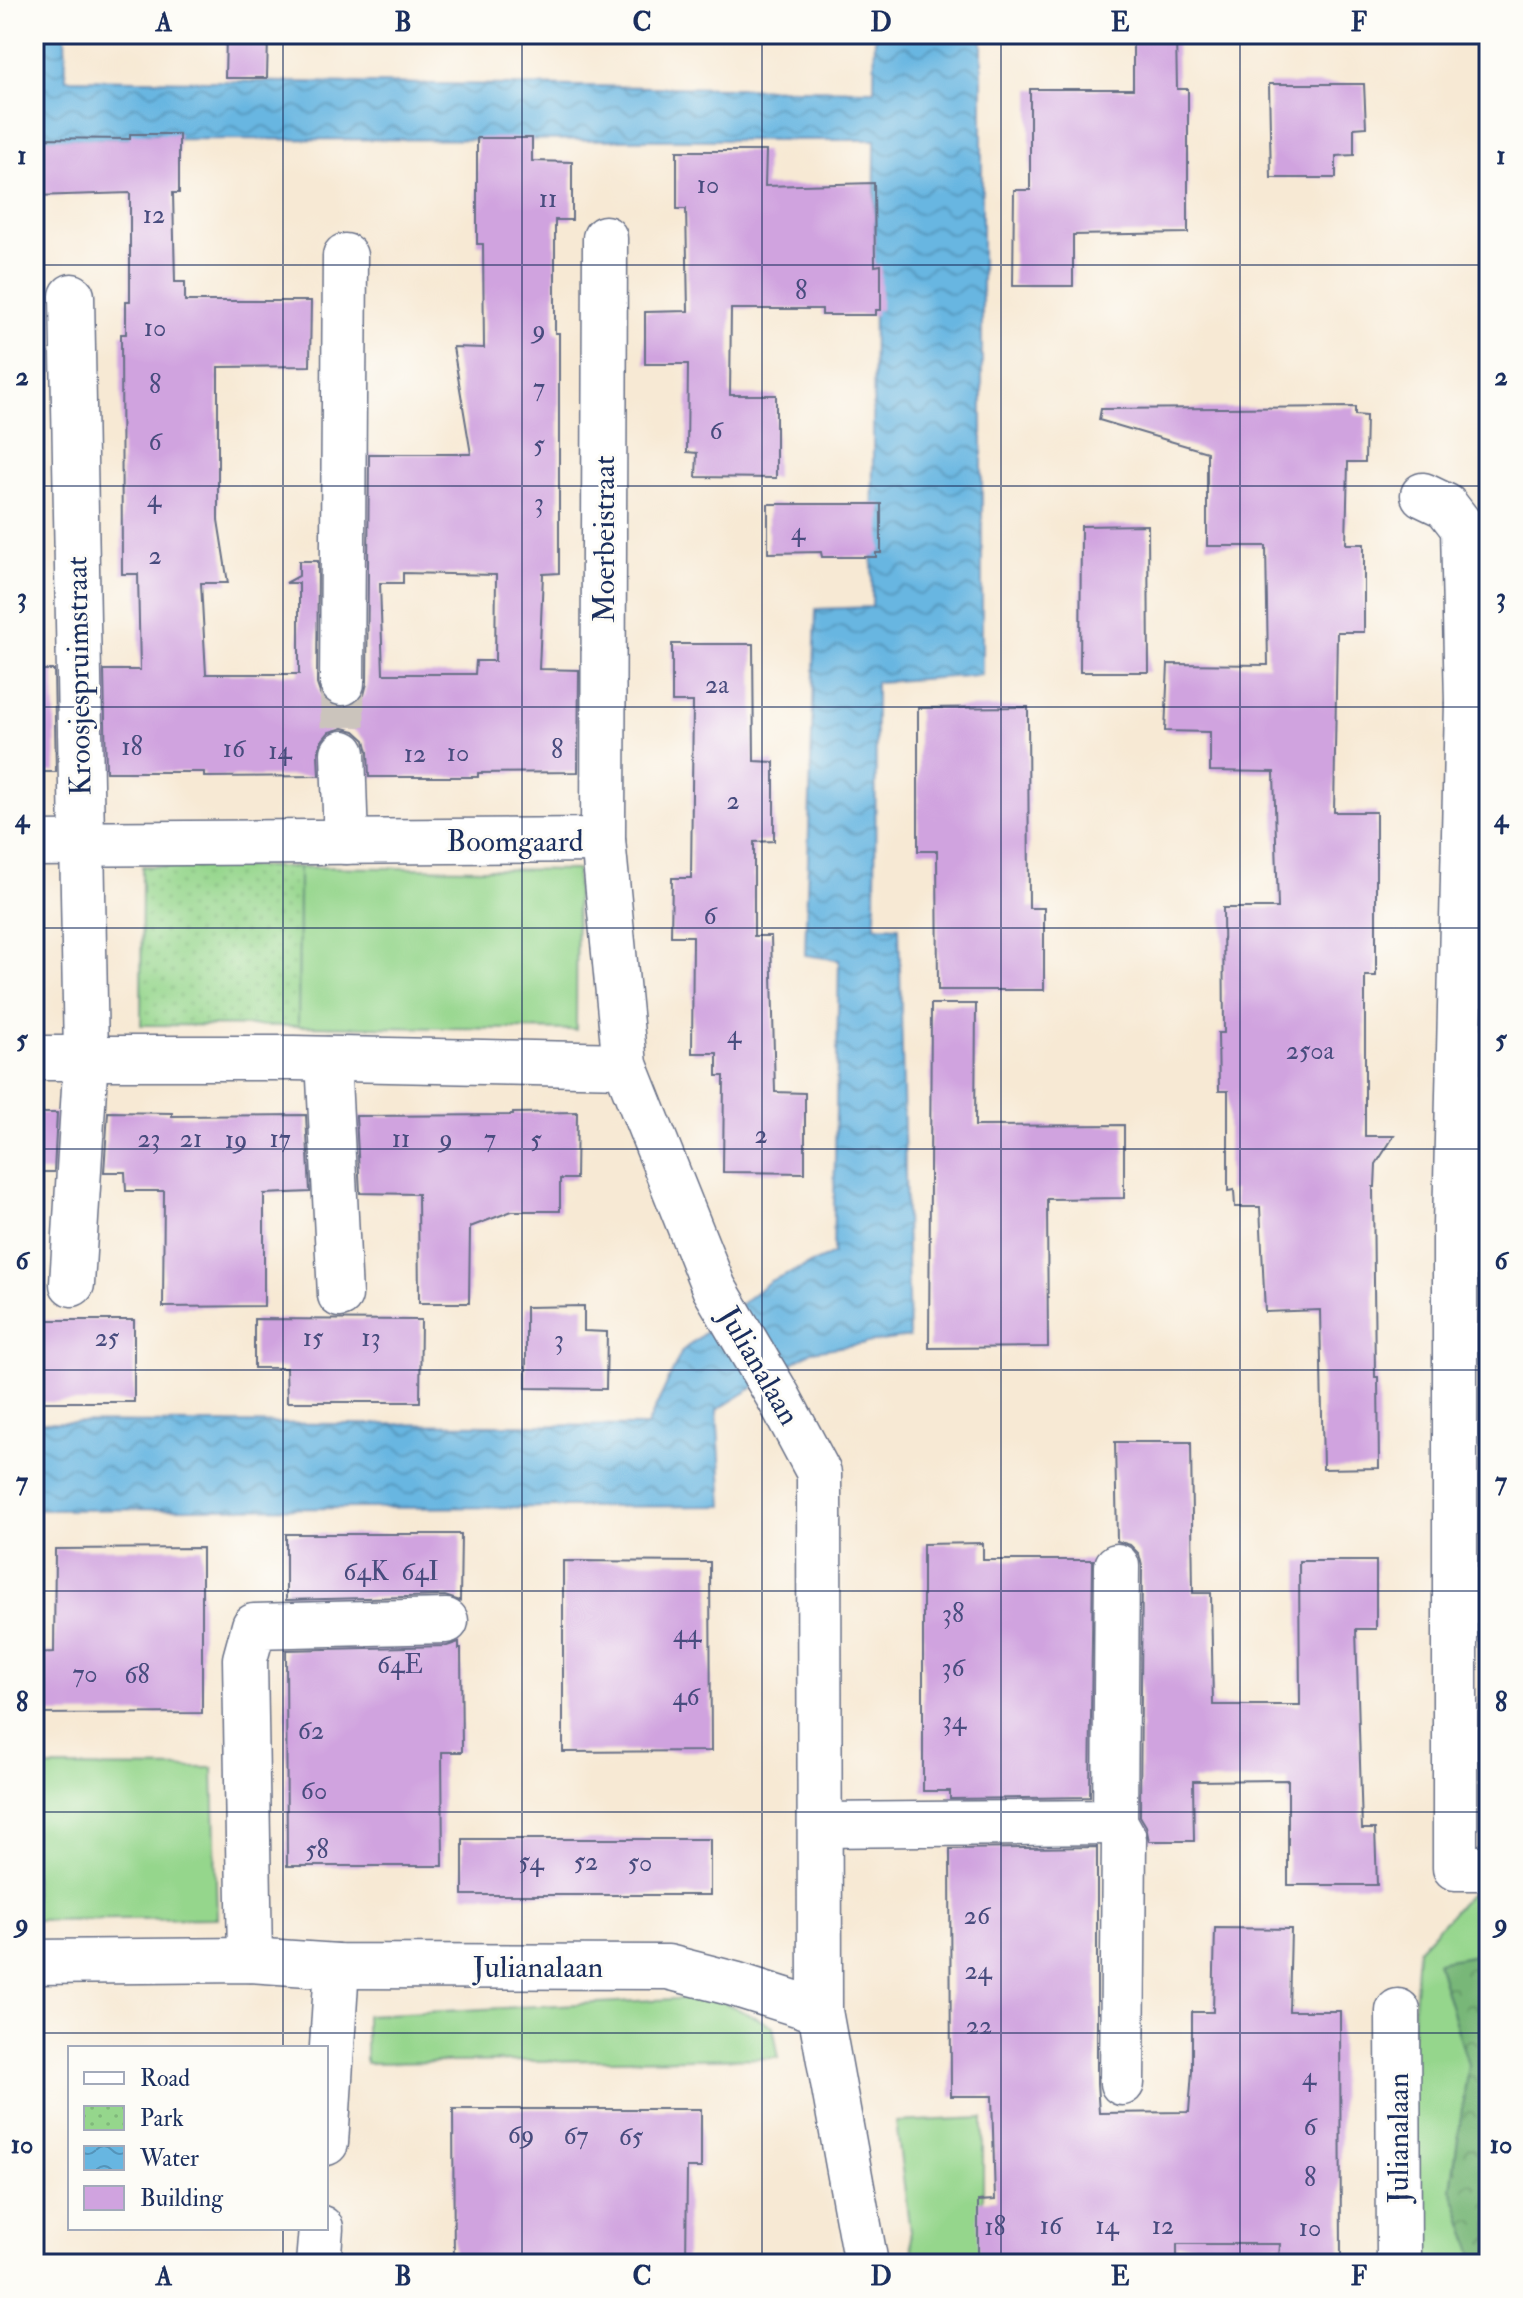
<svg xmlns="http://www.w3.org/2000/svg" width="1523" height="2298" font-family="'IM FELL Double Pica',serif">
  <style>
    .grass { fill: #95d68c; stroke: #588275; stroke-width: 2 }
    .forest { fill: url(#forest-crowns); stroke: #4a736b; stroke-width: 2 }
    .park { fill: url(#park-dots); stroke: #588275; stroke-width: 2 }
    .water { fill: url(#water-waves); stroke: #4172a0; stroke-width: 2 }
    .building { fill: #d0a3df; fill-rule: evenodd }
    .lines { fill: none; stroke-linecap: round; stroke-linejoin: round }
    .minor-tunnel { stroke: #cbc4bc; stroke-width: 44; stroke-dasharray: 44 22; stroke-linecap: butt }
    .minor-casing { stroke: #687087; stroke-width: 47 }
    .minor { stroke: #fff; stroke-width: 44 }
    .grid { fill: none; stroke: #1b2f5e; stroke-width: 2; stroke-opacity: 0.55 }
    .labels { text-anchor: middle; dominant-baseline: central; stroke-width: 6; stroke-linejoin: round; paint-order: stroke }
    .number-label { font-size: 26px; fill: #484c7e }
    .street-label { font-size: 30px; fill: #1b2f5e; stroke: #fdfcf7 }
    .neatline { fill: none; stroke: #1b2f5e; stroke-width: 3 }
    .grid-label { font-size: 26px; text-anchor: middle; font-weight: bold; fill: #1b2f5e }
  </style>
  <defs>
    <pattern id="forest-crowns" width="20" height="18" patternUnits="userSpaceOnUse" patternTransform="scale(2)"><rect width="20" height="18" fill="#78b778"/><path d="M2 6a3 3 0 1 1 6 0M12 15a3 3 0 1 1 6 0" fill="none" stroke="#629566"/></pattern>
    <pattern id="park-dots" width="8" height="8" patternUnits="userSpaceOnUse" patternTransform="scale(2)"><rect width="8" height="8" fill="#95d68c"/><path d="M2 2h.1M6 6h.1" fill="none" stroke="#80b87b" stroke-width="1.8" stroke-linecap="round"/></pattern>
    <pattern id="water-waves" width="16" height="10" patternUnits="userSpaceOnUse" patternTransform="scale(2)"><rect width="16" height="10" fill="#67b6e1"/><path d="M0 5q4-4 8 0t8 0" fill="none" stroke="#5494ba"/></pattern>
  </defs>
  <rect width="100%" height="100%" fill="#fdfcf7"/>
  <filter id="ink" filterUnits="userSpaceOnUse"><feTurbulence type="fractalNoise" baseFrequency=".0125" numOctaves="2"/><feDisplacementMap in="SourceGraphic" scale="16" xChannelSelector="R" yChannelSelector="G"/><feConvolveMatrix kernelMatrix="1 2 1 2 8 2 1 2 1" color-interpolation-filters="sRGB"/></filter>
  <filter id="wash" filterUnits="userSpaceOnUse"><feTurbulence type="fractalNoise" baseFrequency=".006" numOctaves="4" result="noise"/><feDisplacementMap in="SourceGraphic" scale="32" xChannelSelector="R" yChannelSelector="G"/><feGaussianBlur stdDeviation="1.8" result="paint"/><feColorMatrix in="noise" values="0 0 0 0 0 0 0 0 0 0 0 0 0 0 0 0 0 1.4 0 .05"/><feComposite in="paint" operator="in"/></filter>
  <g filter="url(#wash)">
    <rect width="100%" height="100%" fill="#f7e9d4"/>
    <g class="grass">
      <path d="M299 867 577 870 576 1030 298 1026Z"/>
      <path d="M34 1767 213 1768 217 1918 34 1920Z"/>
      <path d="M1489 1891V2264H1409L1408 2094 1418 1949 1472 1892Z"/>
      <path d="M713 1997 773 2026 779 2058 366 2063V2015Z"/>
      <path d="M983 2118V2264H914L896 2122Z"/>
    </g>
    <path class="forest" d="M1476 1955 1489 2144V2264H1473V2252L1451 2189 1468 2065 1437 1962Z"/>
    <path class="park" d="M142 866 299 867 298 1026 141 1025Z"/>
    <g class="water">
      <path d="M34 34H65L66 79 874 90 875 34H982V675L876 682 875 926 899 927 909 1337 812 1351 717 1410 723 1506 34 1510V1422L647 1426 682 1351 770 1281 833 1254 839 960 805 955 816 609 872 607 875 140 34 139Z"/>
      <path d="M1488 914 1489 1206H1484Z"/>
      <path d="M1480 1248 1489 1252V1632L1483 1631Z"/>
      <path d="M1489 1692V1834H1485V1693Z"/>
    </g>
    <g id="blocks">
      <g class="building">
        <path d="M1133 34H1176L1177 89H1188V233L1073 235V286H1013L1014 190H1030V89H1133Z"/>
        <path d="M226 36 268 37 267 78H225Z"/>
        <path d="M1269 84H1364L1366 127 1354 128V155L1336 156V178H1271Z"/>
        <path d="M130 134H179V193H173L175 282H185V301H311L310 366 218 367V520L228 583H201L206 674H299V583H286L299 576V561H318L317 684 321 696 330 705 341 708 355 704 364 695 367 683 369 454H471L453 347 484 348 483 244H477V138H532V161L572 162V220H555V333H559V573L543 574 539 669 579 670 578 772 478 773V777H369L368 752 365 740 355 731 343 728 329 732 321 742 318 754 319 776 204 777V772H106L104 670H140L138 574H122L121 334H126V301H130V193L34 196V138L130 139ZM403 573 496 575 495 661H476L475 674H383L380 583H403Z"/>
        <path d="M677 151H766L765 186 874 183 875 266 881 265V310H876V315H822V309H731L730 395H776V478L696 477 697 453 687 452 688 364H645V312L688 311 686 209H677Z"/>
        <path d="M1355 407V415L1366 416 1365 462H1348L1346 544H1364V632H1337L1334 812H1376V976H1365V1136H1394L1376 1164 1375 1187H1373L1375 1377H1378L1379 1468 1323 1469 1320 1310 1265 1312 1260 1207H1235L1234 1190 1228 1191V1091H1219L1218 1033H1224L1223 908H1278L1274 772 1210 771V732L1165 731 1168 664 1268 665 1266 546H1207V452L1099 420 1101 409Z"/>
        <path d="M768 504H881V553H876V557H822L821 552 768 553Z"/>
        <path d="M1148 525 1149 672H1080L1081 526Z"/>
        <path d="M672 644H753L754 761 774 762V841L754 842V936H771L775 1092 805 1093V1173L723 1172 724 1076H717V1053H692L693 936H671L672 878H691L693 702H672Z"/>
        <path d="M34 670H54L56 772H34Z"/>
        <path d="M1028 707 1029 908H1044V990H938L937 851H918V708Z"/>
        <path d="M931 1004H976L975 1126 1124 1125V1198L1047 1199 1048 1347 929 1348Z"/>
        <path d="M108 1112 172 1113V1116L306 1115 310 1192 264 1194V1306L163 1307 164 1191H126L125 1172H104Z"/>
        <path d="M577 1112 576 1179H560V1211H512L470 1227 469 1303H419L418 1194 360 1193 356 1116 513 1115V1113Z"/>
        <path d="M34 1113H57L54 1172H34Z"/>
        <path d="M584 1306V1331L607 1332 606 1389 526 1388V1307Z"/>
        <path d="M254 1319 421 1320 420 1402H287L286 1368H254Z"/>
        <rect x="34" y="1320" width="100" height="82"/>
        <path d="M1115 1442H1191L1193 1593H1211L1213 1705H1300L1299 1561H1376V1629H1356L1362 1829H1375L1377 1885H1288V1780L1193 1781 1194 1841H1149L1146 1826 1140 1816 1142 1566 1139 1554 1130 1545 1117 1541Z"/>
        <path d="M286 1534H461L460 1601 445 1596 286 1600Z"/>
        <path d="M983 1543V1560H1093L1090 1797 950 1799V1791H923V1544Z"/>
        <path d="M202 1548V1713L34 1714V1653L54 1652 55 1549Z"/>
        <path d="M563 1561 710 1562 711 1751 563 1752Z"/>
        <path d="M459 1642V1649H461L462 1752H442L443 1866H287L286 1650 447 1646Z"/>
        <rect x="463" y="1839" width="247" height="56"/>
        <path d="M1097 1847V2083L1099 2113 1189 2112 1192 2071V2012H1213L1215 1928 1291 1929 1289 2011H1340L1341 2259H1279L1280 2244H1177V2260L978 2261V2201L995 2200 992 2096H951L950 1849Z"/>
        <path d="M453 2109H701V2168H687L686 2264H454Z"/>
      </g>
    </g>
  </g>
  <g filter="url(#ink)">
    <use href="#blocks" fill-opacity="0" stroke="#687087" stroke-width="2"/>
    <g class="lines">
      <path class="minor-tunnel" d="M342 683 343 753"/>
      <g class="minor-casing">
        <g id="minor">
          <path d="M605 238 603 840 625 1065 714 1288 779 1398 819 1473 820 2011 866 2264"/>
          <path d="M72 296 86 1056 72 1284"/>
          <path d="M1423 495 1446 506 1463 528 1467 703"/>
          <path d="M342 683 345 256"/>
          <path d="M1489 701 1467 703 1455 1226V1868H1489"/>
          <path d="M343 753 346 842"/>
          <path d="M34 844 603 840"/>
          <path d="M34 1058H294L625 1065"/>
          <path d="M328 1059 340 1295"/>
          <path d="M1115 1822 1124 1838 1122 2083"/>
          <path d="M820 1825 1115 1822 1117 1566"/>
          <path d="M250 1960 245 1659 254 1626 446 1621"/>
          <path d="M34 1962 250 1960 337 1966 668 1967 734 1984 820 2011"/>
          <path d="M1398 2011 1399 2264"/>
          <path d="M326 2143 337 1966"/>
          <path d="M318 2264 321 2228"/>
        </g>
      </g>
      <use href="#minor" class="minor"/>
    </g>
  </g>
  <path class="grid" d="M283 34V2048M522 34V2264M762 34V2264M1001 34V2264M1240 34V2264M34 265H1489M34 486H1489M34 707H1489M34 928H1489M34 1149H1489M34 1370H1489M34 1591H1489M34 1812H1489M34 2033H1489M283 2228V2264"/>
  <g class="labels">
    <g class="number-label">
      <text x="708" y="185">10</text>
      <text x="548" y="199">11</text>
      <text x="154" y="215">12</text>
      <text x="801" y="291">8</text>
      <text x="155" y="328">10</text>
      <text x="539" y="330">9</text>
      <text x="155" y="385">8</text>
      <text x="539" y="388">7</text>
      <text x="716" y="431">6</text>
      <text x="155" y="442">6</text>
      <text x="539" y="445">5</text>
      <text x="154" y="499">4</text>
      <text x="539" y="503">3</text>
      <text x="798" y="532">4</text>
      <text x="155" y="556">2</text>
      <text x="717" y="685">2a</text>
      <text x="132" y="747">18</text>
      <text x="234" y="749">16</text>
      <text x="557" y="750">8</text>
      <text x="280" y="751">14</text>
      <text x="458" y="753">10</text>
      <text x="415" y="754">12</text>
      <text x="733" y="801">2</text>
      <text x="710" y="916">6</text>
      <text x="734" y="1035">4</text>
      <text x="1310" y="1051">250a</text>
      <text x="761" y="1135">2</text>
      <text x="149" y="1139">23</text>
      <text x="191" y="1139">21</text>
      <text x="280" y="1139">17</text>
      <text x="401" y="1139">11</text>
      <text x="446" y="1139">9</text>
      <text x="490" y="1139">7</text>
      <text x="236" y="1140">19</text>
      <text x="536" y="1140">5</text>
      <text x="107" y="1338">25</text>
      <text x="313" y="1338">15</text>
      <text x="371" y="1338">13</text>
      <text x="559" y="1340">3</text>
      <text x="366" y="1572">64K</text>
      <text x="420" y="1572">64I</text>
      <text x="953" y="1614">38</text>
      <text x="687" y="1634">44</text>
      <text x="400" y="1665">64E</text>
      <text x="953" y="1668">36</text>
      <text x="85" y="1674">70</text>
      <text x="137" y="1675">68</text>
      <text x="686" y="1697">46</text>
      <text x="954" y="1721">34</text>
      <text x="311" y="1731">62</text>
      <text x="314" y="1791">60</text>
      <text x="317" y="1850">58</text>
      <text x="531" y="1862">54</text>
      <text x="586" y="1862">52</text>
      <text x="640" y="1863">50</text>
      <text x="977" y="1916">26</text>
      <text x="978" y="1971">24</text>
      <text x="979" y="2026">22</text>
      <text x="1309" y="2077">4</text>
      <text x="1310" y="2127">6</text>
      <text x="521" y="2135">69</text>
      <text x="576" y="2136">67</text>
      <text x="631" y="2137">65</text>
      <text x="1310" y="2178">8</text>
      <text x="1051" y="2226">16</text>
      <text x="1107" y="2226">14</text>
      <text x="1163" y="2226">12</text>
      <text x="995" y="2227">18</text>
      <text x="1310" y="2228">10</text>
    </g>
    <g class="street-label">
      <text transform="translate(604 539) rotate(-90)">Moerbeistraat</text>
      <text transform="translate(79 676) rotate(-91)">Kroosjespruimstraat</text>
      <text x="515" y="841">Boomgaard</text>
      <text transform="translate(759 1366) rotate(60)">Julianalaan</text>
      <text x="538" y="1967">Julianalaan</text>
      <text transform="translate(1398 2138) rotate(-90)">Julianalaan</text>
    </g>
  </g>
  <rect width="1523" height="2298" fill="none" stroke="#fdfcf7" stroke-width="88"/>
  <rect x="68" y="2046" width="260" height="184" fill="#fdfcf7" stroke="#a3aaba" stroke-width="2"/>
  <rect x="84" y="2072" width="40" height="12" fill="#ffffff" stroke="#a3aaba" stroke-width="2"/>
  <text x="140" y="2086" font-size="24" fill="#1b2f5e">Road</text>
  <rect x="84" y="2106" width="40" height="24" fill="url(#park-dots)" stroke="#a3aaba" stroke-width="2"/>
  <text x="140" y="2126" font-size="24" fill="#1b2f5e">Park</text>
  <rect x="84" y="2146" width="40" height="24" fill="url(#water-waves)" stroke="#a3aaba" stroke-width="2"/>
  <text x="140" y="2166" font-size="24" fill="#1b2f5e">Water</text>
  <rect x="84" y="2186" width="40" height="24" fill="#d0a3df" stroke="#a3aaba" stroke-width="2"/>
  <text x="140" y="2206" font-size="24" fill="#1b2f5e">Building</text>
  <rect x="44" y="44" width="1435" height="2210" class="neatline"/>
  <g class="grid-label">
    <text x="164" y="31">A</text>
    <text x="403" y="31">B</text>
    <text x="642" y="31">C</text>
    <text x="881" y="31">D</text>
    <text x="1120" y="31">E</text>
    <text x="1359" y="31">F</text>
    <text x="22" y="164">1</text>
    <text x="1501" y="164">1</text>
    <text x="22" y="385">2</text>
    <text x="1501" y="385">2</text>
    <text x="22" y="606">3</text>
    <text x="1501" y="606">3</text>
    <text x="22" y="827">4</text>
    <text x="1501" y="827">4</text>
    <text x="22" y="1048">5</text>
    <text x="1501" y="1048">5</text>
    <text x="22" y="1269">6</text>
    <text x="1501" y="1269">6</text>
    <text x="22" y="1490">7</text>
    <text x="1501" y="1490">7</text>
    <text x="22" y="1711">8</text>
    <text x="1501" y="1711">8</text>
    <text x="22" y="1932">9</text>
    <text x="1501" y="1932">9</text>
    <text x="22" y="2153">10</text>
    <text x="1501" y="2153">10</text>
    <text x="164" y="2285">A</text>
    <text x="403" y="2285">B</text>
    <text x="642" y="2285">C</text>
    <text x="881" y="2285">D</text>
    <text x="1120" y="2285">E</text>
    <text x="1359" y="2285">F</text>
  </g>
</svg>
